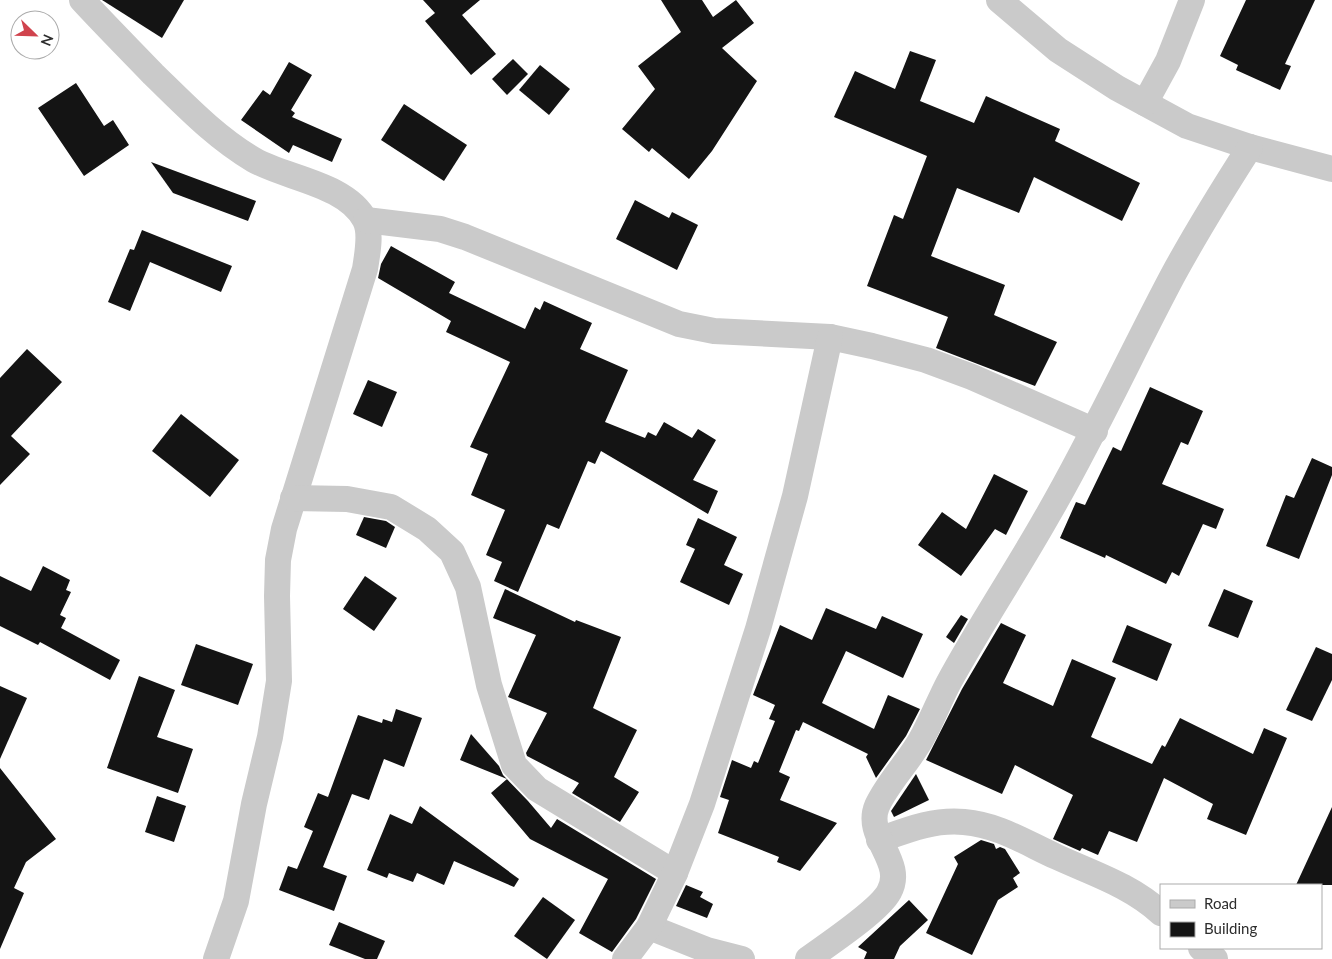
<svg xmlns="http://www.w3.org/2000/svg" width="1332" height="959" font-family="Lato,sans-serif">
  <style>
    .building { fill: #141414 }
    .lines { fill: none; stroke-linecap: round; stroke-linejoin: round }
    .minor { stroke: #cacaca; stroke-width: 26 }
  </style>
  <rect width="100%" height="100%" fill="#fff"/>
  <g class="building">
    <path d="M102 0H184L162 38Z"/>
    <path d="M423 0H480L462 15 496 54 471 75 425 21 435 13Z"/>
    <path d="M661 0H702L713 17 736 0 754 23 722 48 757 81 712 151 689 179 652 148 649 152 622 129 655 89 638 66 681 32Z"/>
    <path d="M1246 0H1315L1285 64 1291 66 1280 90 1236 70 1238 65 1220 56Z"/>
    <path d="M910 51 936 60 920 101 974 123 986 96 1060 129 1055 141 1140 183 1122 221 1034 177 1019 213 957 188 931 256 1005 285 994 315 1057 342 1035 386 936 348 948 317 867 286 894 215 903 219 927 156 834 117 855 71 895 89Z"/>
    <path d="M513 59 528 74 507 95 492 79Z"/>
    <path d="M289 62 312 75 291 110 295 113 292 117 342 139 332 162 293 145 289 153 241 120 263 90 270 95Z"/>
    <path d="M540 65 570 89 549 115 519 90Z"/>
    <path d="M76 83 104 126 113 120 129 145 84 176 38 108Z"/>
    <path d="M404 104 467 145 444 181 381 140Z"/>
    <path d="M151 162 256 201 248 221 173 193Z"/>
    <path d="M635 200 669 218 672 212 698 225 677 270 616 239Z"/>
    <path d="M142 230 232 266 221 292 150 262 130 311 108 302 130 249 134 250Z"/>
    <path d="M391 246 455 282 449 293 525 329 535 307 540 310 544 301 592 323 580 349 628 370 605 422 645 438 648 432 656 436 664 422 692 438 698 429 716 440 693 480 718 491 708 514 601 451 595 464 588 461 559 529 547 524 518 592 494 581 502 562 486 555 505 510 471 495 488 454 470 447 510 362 446 332 451 321 378 278 381 264Z"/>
    <path d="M27 349 62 382 11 436 30 454 0 485V378Z"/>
    <path d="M368 380 397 392 382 427 353 414Z"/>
    <path d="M1150 387 1203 411 1188 445 1181 442 1162 484 1224 509 1216 529 1203 524 1179 576 1172 572 1166 584 1106 555 1105 558 1060 538 1076 502 1085 505 1113 447 1121 451Z"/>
    <path d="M181 414 239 460 210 497 152 451Z"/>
    <path d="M1312 458 1332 467V475L1299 559 1266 546 1286 495 1294 498Z"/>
    <path d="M994 474 1028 491 1006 535 995 529 961 576 918 545 942 512 966 529Z"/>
    <path d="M364 517 386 521 395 527 386 548 356 535Z"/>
    <path d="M698 518 737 537 724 565 743 574 729 605 680 582 695 549 686 545Z"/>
    <path d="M43 566 70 580 66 590 71 592 60 615 66 618 61 628 120 660 110 680 40 642 38 645 0 626V576L31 591Z"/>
    <path d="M365 576 397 598 374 631 343 609Z"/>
    <path d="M505 589 575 622 576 620 621 637 593 708 637 730 614 777 639 792 620 822 572 793 579 783 527 756 526 753 547 713 508 697 536 635 493 618Z"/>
    <path d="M1224 589 1253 601 1238 638 1208 626Z"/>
    <path d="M826 608 876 629 882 616 923 634 903 678 846 651 822 703 874 729 888 695 920 709 906 736 876 778 866 757 868 754 803 722 799 731 796 730 779 772 790 777 780 800 837 823 800 871 777 862 779 857 718 833 729 800 720 797 732 760 751 768 754 761 758 763 775 721 769 719 775 705 753 695 780 625 812 640Z"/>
    <path d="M961 615 968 619 954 643 946 637Z"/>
    <path d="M1001 623 1026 635 1003 683 1053 706 1072 659 1116 678 1091 737 1152 764 1162 745 1165 747 1180 718 1253 754 1264 728 1287 738 1246 835 1207 819 1213 804 1164 778 1137 842 1109 831 1098 855 1082 848 1080 851 1053 839 1073 795 1015 765 1002 794 926 760 962 689Z"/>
    <path d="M1127 625 1172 644 1157 681 1112 662Z"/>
    <path d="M196 644 253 664 238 705 181 685Z"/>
    <path d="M1316 647 1332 654V680L1312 721 1286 710Z"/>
    <path d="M139 676 175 690 157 737 193 749 178 793 107 768Z"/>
    <path d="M0 686 27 698 0 759Z"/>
    <path d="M396 709 422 718 404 767 384 759 369 800 352 794 323 867 347 876 334 911 279 890 288 866 297 869 313 831 304 827 318 793 328 797 358 715 382 723 383 719 392 722Z"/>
    <path d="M471 734 499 766 503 775 528 801 551 828 557 819 656 879 636 919 612 952 579 933 608 879 530 839 491 793 507 779 460 760Z"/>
    <path d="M0 768 56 839 26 862 14 888 24 893 0 949Z"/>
    <path d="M916 774 929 800 894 817 891 811Z"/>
    <path d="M157 796 186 806 174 842 145 832Z"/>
    <path d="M420 806 519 879 514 887 454 861 444 885 417 873 413 882 389 873 387 878 367 870 390 814 412 824Z"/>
    <path d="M1332 807V885H1296Z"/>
    <path d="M981 840 994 844 996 849 1000 847 1005 849 1020 873 1013 878 1018 887 998 900 972 955 926 933 958 864 954 857Z"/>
    <path d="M686 885 703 892 700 897 713 904 707 918 676 906Z"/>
    <path d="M543 897 575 920 547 959 514 936Z"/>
    <path d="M909 900 928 920 900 946 894 959H864L867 952 858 947Z"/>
    <path d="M339 922 385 941 377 959H365L329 945Z"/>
  </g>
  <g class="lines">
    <g class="minor">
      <path d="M82 0C105 25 129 49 153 74 185 105 215 137 254 160 285 178 347 184 365 220 372 233 367 255 365 269L284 529 278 560 277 596 279 681 270 737 254 804 236 901 216 959"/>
      <path d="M999 0 1058 50 1117 88 1187 126 1250 147 1332 169"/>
      <path d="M1145 103 1168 61 1192 0"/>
      <path d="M366 220 440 229 465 237 679 324 714 331 830 337 872 346 926 360 972 377 1095 431"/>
      <path d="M293 498 347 499 391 507 427 529 452 552 468 587 489 685 514 765 537 789 675 873"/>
      <path d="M879 840C907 830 934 819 964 822 999 825 1026 843 1057 857 1094 874 1130 885 1161 913"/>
      <path d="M649 927 707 950 742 959"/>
      <path d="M1201 948 1215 959"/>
      <path d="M625 959 649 927 675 873 702 804 758 629 795 496 830 337"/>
      <path d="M808 959C827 945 879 911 889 892 906 862 864 837 877 806 889 780 911 760 924 734 933 717 940 699 949 682 980 625 1017 570 1049 513 1094 435 1131 354 1173 275 1197 231 1223 189 1250 147"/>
    </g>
  </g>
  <rect x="1160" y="884" width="162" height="65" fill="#ffffff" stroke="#ababab"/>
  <rect x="1170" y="900" width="25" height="8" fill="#cacaca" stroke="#ababab"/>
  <text x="1204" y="909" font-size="15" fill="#2d2d2d">Road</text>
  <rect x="1170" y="922" width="25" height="15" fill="#141414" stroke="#ababab"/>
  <text x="1204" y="934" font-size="15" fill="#2d2d2d">Building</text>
  <g transform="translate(35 35) rotate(113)"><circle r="24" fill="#ffffff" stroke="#ababab"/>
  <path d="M0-4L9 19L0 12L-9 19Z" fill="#d0434d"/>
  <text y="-8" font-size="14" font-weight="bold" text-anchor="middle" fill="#2d2d2d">N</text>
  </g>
</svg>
